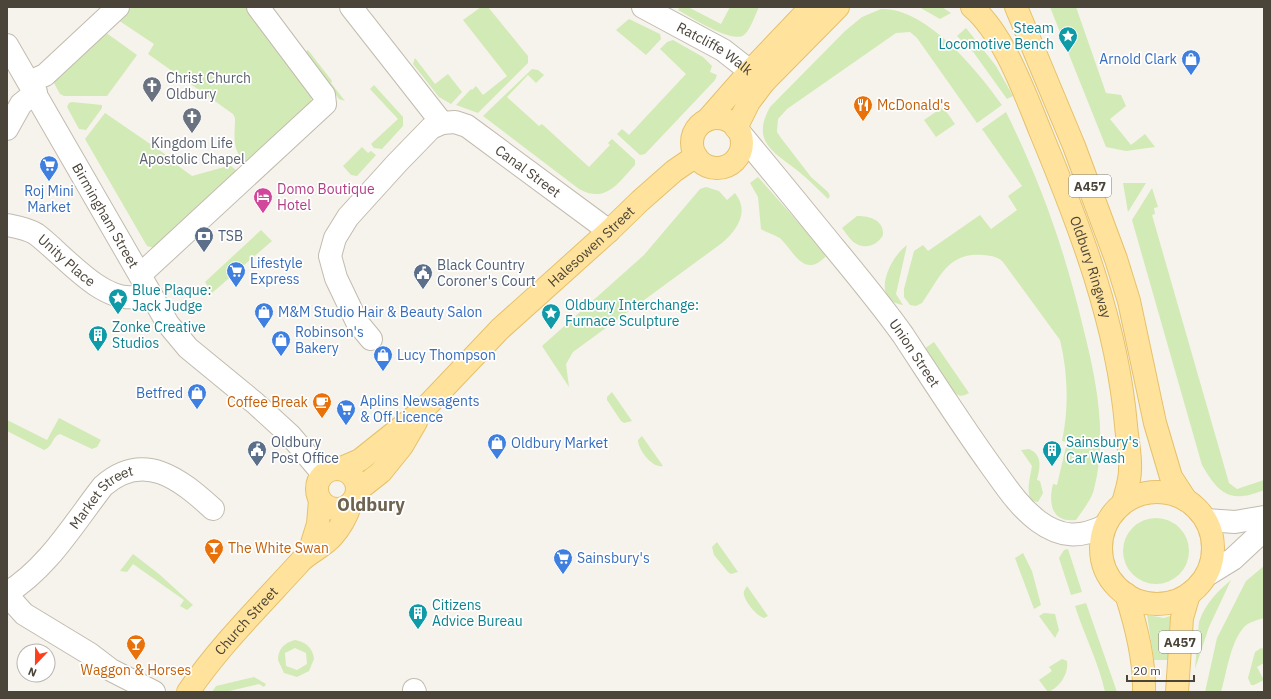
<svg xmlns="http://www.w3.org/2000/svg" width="1271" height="699" font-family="'IBM Plex Sans',sans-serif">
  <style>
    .green { fill: #d2eab5; fill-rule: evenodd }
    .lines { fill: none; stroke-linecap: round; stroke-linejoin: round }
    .minor-casing { stroke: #c2bbae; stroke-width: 24 }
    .major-casing { stroke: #e6c16a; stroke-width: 24 }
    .minor { stroke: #fff; stroke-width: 22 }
    .major { stroke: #ffe39c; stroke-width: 22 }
    .labels { text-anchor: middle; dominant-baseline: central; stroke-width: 3.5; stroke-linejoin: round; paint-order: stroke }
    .shield { fill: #fff; stroke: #817c74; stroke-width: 1 }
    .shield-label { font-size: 13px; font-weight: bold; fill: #4b4439 }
    .culture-label { font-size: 14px; fill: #0d838f; stroke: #fff; text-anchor: start }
    .street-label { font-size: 14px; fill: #4b4439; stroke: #fff }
    .shop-label { font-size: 14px; fill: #366cbe; stroke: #fff; text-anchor: start }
    .worship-label { font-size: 14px; fill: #5b616d; stroke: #fff; text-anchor: start }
    .food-label { font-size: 14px; fill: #c56008; stroke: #fff; text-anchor: start }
    .hotel-label { font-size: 14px; fill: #b23c85; stroke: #fff; text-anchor: start }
    .service-label { font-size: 14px; fill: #4e5e75; stroke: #fff; text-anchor: start }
    .district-label { font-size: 18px; font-weight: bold; fill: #6e6250; stroke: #fff }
  </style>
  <rect width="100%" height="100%" fill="#f6f3ec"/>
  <g class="green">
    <path d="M132 7H246L312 95 311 102 246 163C231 150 235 136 235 118L233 114 148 54 154 44 118 20Z"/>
    <path d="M481 7H488L528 56V63L478 113 456 105 471 89 472 90 476 86 483 95 507 76 463 20Z"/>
    <path d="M680 7H688L721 24 730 7H759C755 15 751 29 744 35 732 44 691 17 678 10Z"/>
    <path d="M919 7H942L951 13 940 19Z"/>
    <path d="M1050 7H1076L1106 93 1121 95 1126 106 1110 119 1131 145 1145 134 1155 147 1126 151 1106 147Z"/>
    <path d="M881 9C926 7 978 71 1002 105L977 123 917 38 910 32 896 33 787 109 778 119 777 132 781 138 811 177 828 192 830 196 828 199C818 189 809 180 798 171 773 151 751 142 770 107L845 31 862 17Z"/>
    <path d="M629 19 660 34 661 39 646 55 616 30Z"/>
    <path d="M966 28 996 66 1013 96 1007 99 974 53 957 36Z"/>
    <path d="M105 32 137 55 107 96H64L60 94 54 83 55 80Z"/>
    <path d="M673 40 703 57 712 66 710 72 717 75 715 80 645 154 640 155 617 134 622 129 629 135 686 74 660 49 667 42Z"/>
    <path d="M308 50 332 81 331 83 345 101 339 99 304 53Z"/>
    <path d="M415 58 435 84 448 74 462 92 451 104 439 97 413 64Z"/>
    <path d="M532 69 538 70 544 75 536 83 528 75 507 97 539 126 542 124 589 167 610 145 608 143 612 139 635 160V165C618 183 606 204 579 189L483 116Z"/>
    <path d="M374 85 403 117V126L382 149 374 148 371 144 398 119 370 89Z"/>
    <path d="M72 102 102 105V108L86 130 79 129 67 107 69 103Z"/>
    <path d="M943 107 955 124 936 137 924 120Z"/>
    <path d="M1006 112C1041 183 1065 251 1083 327 1096 378 1108 436 1094 489 1092 499 1082 511 1076 520 1052 523 1048 504 1053 484L1057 485 1067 442 1062 441C1069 408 1068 373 1060 340L1003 262C997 256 992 256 983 255 947 252 940 278 922 303L916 306 910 305 904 297V289L914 251 923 245 928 251 980 215 991 229 1017 210 1008 196 1022 186 982 129Z"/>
    <path d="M105 113 178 163 177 165 192 176 228 166H231L237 171 154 248 147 246 85 139Z"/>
    <path d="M362 147 368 153 371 151 376 155 357 176 351 175 343 166Z"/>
    <path d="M758 177 827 255C805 280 794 252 781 239 775 234 767 233 761 229L758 197 750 183Z"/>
    <path d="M1123 183H1146L1128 212Z"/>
    <path d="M706 187 719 191 727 200 735 193C750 212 737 230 722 243L573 352 566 364 569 387 542 346 644 255 700 189Z"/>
    <path d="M1152 188 1158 207 1154 208 1155 214 1152 215 1229 483 1237 489 1264 480V490C1230 504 1219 494 1202 465L1132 220Z"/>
    <path d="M857 216C870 216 884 220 883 235 878 245 865 250 855 243 850 240 846 233 842 228Z"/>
    <path d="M261 230 272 241 212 293 205 282Z"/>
    <path d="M907 245 896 294 903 305C869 300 890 257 907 245Z"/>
    <path d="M934 342 969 393C965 395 962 397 958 395 950 391 931 358 924 349Z"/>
    <path d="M612 392 632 421 624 423 621 421 607 400V397Z"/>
    <path d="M59 418 101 440 97 447 92 449 60 434C52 436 53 447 44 450L7 431V420L47 440Z"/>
    <path d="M642 436 663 466C653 469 638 450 638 440Z"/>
    <path d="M1029 449C1043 455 1040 468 1037 480L1040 481 1043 493 1038 502 1031 501C1026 490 1030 478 1032 466L1021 450Z"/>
    <circle cx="1156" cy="551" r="33"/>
    <path d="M717 542 738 572 731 574 728 572 714 555 712 547Z"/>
    <path d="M1068 549 1082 592 1071 595 1059 558 1064 550Z"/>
    <path d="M1023 553 1032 571 1041 605 1034 609 1015 558Z"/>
    <path d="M133 554 159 574 193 605 187 610 180 606 184 600 133 564 127 572 120 571Z"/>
    <path d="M1264 566V618C1257 620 1249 622 1244 627 1230 643 1227 672 1221 692H1205L1217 638 1246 581Z"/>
    <path d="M1231 580 1209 627 1195 669 1199 622C1205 604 1217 592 1231 580Z"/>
    <path d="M747 586 768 616 764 618C757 616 746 603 744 595 743 592 745 589 747 586Z"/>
    <path d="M1086 603 1117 692H1105C1099 663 1084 635 1075 606Z"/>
    <path d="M1044 613 1055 614 1059 630 1055 638 1039 616Z"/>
    <path d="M1147 615 1164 618 1173 615 1169 660H1154Z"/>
    <path d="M295 640C306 642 313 648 314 659L309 671 297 677 284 673 278 660C278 649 284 643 295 640ZM295 648 306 653 307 664 297 670 286 666 285 653Z"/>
    <path d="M1261 648 1264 649V663L1257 667 1264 680 1254 685H1251L1248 678 1255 652Z"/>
    <path d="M1062 659 1067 661C1069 674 1059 688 1048 692L1039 680 1052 671 1049 667Z"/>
    <path d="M254 677 266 684 264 687 259 684 225 692H212L216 686Z"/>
  </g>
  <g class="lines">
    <g class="minor-casing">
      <g id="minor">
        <path id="s1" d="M351 7 442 123 455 122 467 126 609 231"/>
        <path id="s2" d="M643 7 723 50 764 82"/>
        <path id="s3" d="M7 45 168 324 188 348 255 403 290 435 323 474"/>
        <path d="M29 82 45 75 118 7"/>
        <path d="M7 129 21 104 36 92"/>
        <path id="s4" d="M740 133C771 170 801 207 832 245 856 274 881 304 903 335 932 379 960 423 991 466 1005 485 1018 506 1038 521 1061 538 1080 538 1105 526"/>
        <path id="s5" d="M7 225C17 227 28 229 36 234 62 253 100 302 135 297 140 296 145 294 149 292"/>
        <path d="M141 274 325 104 324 95 258 7"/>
        <path d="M371 339 357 322 336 278 330 256 335 238 348 217 397 163 431 128 442 123"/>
        <path d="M1206 520 1235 522 1264 517"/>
        <path d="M1207 575 1233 559 1264 530"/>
        <path id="s6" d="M7 593C48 568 74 523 103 486 144 450 180 479 213 509"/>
        <path d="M7 595 24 614 90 654 111 670 154 692"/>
        <path d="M414 690 415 692"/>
      </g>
    </g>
    <g class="major-casing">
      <g id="major">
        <path id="s7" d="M972 7C1004 34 1025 94 1041 133 1080 227 1117 323 1126 425 1127 440 1131 455 1130 470 1130 481 1126 492 1123 503"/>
        <path d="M1016 7 1074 146 1116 259 1129 301 1155 423 1171 477 1186 500"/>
        <circle cx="717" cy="143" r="25"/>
        <path d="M707 120 751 70 811 7"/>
        <path d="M736 128 749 102 764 82 838 7"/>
        <path id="s8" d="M339 469 360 460 424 409 500 329 609 231 640 201 674 171 696 156"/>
        <circle cx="337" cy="489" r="20"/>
        <path d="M357 491 381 472 402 446 416 422"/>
        <circle cx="1157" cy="548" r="56"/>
        <path d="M309 553 318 524 320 500"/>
        <path d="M1126 594C1136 625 1145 659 1144 692"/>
        <path id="s9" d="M188 692C221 644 262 604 301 561 310 552 323 547 332 537 341 527 347 516 351 503"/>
        <path d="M1177 692 1182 618 1189 594"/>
      </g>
    </g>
    <use href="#minor" class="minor"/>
    <use href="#major" class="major"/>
  </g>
  <defs>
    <g id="sight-pin" transform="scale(1)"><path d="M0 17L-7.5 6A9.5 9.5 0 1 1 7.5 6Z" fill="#0f9aa8" stroke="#fff"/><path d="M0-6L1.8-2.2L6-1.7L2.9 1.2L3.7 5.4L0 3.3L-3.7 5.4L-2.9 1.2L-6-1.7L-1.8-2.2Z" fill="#fff"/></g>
    <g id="shop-pin" transform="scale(1)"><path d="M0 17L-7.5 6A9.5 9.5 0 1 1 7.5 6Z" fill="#3f7fe0" stroke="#fff"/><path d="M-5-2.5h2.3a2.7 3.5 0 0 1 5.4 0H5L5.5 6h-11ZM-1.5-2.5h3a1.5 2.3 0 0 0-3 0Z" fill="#fff"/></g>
    <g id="church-pin" transform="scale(1)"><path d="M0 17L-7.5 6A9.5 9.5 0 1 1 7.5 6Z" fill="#6b7280" stroke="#fff"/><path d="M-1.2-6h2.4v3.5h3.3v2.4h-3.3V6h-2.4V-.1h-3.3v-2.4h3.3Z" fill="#fff"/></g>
    <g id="restaurant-pin" transform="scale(1)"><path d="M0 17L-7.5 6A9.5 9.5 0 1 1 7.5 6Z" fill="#e8710a" stroke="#fff"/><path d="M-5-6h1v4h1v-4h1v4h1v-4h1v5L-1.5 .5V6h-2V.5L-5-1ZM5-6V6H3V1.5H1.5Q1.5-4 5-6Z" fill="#fff"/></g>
    <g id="supermarket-pin" transform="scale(1)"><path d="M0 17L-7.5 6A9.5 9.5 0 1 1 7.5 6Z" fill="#3f7fe0" stroke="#fff"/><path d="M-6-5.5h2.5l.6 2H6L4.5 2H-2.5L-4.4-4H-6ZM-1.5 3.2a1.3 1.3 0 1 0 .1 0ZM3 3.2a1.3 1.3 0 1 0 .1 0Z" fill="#fff"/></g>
    <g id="hotel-pin" transform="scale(1)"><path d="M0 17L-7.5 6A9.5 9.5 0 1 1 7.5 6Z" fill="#d1479c" stroke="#fff"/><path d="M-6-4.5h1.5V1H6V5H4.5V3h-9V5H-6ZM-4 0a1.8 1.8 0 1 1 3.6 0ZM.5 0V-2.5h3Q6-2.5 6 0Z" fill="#fff"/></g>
    <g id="bank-pin" transform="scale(1)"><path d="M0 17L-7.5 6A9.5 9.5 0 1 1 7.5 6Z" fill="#5c6f8a" stroke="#fff"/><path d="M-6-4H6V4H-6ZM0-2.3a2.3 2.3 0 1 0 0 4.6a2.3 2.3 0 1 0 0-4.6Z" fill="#fff"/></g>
    <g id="civic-pin" transform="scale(1)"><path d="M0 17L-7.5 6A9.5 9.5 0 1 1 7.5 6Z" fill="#5c6f8a" stroke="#fff"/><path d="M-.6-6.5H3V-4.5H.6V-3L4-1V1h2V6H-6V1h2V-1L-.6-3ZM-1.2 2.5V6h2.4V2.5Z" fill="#fff"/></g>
    <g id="building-pin" transform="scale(1)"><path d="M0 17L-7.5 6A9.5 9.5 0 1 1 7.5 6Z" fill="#0f9aa8" stroke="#fff"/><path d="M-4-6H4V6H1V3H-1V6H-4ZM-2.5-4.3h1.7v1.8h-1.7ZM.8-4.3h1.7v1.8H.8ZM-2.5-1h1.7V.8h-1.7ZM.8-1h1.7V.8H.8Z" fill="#fff"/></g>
    <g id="cafe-pin" transform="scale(1)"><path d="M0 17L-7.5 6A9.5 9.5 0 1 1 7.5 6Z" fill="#e8710a" stroke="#fff"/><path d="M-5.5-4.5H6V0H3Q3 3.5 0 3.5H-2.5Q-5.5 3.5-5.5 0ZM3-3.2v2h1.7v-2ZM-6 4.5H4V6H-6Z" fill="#fff"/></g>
    <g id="bar-pin" transform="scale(1)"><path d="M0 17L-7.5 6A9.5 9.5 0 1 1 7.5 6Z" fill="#e8710a" stroke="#fff"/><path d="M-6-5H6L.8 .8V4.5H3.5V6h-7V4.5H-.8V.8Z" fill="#fff"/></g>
  </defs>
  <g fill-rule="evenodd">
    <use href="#sight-pin" x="1068" y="36"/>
    <use href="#shop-pin" x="1191" y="59"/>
    <use href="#church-pin" x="152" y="86"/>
    <use href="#restaurant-pin" x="863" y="105"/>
    <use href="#church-pin" x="192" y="117"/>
    <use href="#supermarket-pin" x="49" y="165"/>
    <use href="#hotel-pin" x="263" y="197"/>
    <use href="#bank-pin" x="204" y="236"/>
    <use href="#supermarket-pin" x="236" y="271"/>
    <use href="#civic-pin" x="423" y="273"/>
    <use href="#sight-pin" x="118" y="298"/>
    <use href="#shop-pin" x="264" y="312"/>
    <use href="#sight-pin" x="551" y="313"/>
    <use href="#building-pin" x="98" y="335"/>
    <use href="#shop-pin" x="281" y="340"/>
    <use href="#shop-pin" x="383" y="355"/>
    <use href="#shop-pin" x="197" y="393"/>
    <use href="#cafe-pin" x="322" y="402"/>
    <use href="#supermarket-pin" x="346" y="409"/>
    <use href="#shop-pin" x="497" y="443"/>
    <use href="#civic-pin" x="257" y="450"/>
    <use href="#building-pin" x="1052" y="450"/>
    <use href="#bar-pin" x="214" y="548"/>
    <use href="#supermarket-pin" x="563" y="558"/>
    <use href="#building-pin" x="418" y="613"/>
    <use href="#bar-pin" x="136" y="644"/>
  </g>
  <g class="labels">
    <g class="shield">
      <rect x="1069" y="175" width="42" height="22" rx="3"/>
      <rect x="1159" y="631" width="42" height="22" rx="3"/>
    </g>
    <g class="shield-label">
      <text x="1090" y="186">A457</text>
      <text x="1180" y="642">A457</text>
    </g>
    <g class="culture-label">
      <text x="1054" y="28" text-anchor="end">Steam<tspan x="1054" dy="16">Locomotive Bench</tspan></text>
      <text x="132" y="290">Blue Plaque:<tspan x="132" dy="16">Jack Judge</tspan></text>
      <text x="565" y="305">Oldbury Interchange:<tspan x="565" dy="16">Furnace Sculpture</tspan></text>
      <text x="112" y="327">Zonke Creative<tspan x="112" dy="16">Studios</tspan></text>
      <text x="1066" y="442">Sainsbury's<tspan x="1066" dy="16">Car Wash</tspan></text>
      <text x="432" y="605">Citizens<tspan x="432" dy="16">Advice Bureau</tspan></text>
    </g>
    <g class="street-label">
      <text stroke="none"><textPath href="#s2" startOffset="83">Ratcliffe Walk</textPath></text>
      <text stroke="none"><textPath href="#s1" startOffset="249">Canal Street</textPath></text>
      <text stroke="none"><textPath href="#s3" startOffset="197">Birmingham Street</textPath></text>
      <text stroke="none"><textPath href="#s8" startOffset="338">Halesowen Street</textPath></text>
      <text stroke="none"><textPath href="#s5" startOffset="71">Unity Place</textPath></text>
      <text stroke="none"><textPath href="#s7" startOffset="288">Oldbury Ringway</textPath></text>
      <text stroke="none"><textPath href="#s4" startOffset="281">Union Street</textPath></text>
      <text stroke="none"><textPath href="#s6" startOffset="136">Market Street</textPath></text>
      <text stroke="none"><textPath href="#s9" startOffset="92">Church Street</textPath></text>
    </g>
    <g class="shop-label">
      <text x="1177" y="59" text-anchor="end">Arnold Clark</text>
      <text x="49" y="191" text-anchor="middle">Roj Mini<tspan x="49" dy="16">Market</tspan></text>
      <text x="250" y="263">Lifestyle<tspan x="250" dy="16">Express</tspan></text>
      <text x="278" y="312">M&amp;M Studio Hair &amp; Beauty Salon</text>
      <text x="295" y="332">Robinson's<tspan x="295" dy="16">Bakery</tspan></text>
      <text x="397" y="355">Lucy Thompson</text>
      <text x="183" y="393" text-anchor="end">Betfred</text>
      <text x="360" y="401">Aplins Newsagents<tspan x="360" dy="16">&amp; Off Licence</tspan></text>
      <text x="511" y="443">Oldbury Market</text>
      <text x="577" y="558">Sainsbury's</text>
    </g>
    <g class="worship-label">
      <text x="166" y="78">Christ Church<tspan x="166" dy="16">Oldbury</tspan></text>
      <text x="192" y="143" text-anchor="middle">Kingdom Life<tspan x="192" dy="16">Apostolic Chapel</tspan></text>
    </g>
    <g class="food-label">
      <text x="877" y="105">McDonald's</text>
      <text x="308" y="402" text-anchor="end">Coffee Break</text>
      <text x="228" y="548">The White Swan</text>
      <text x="136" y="670" text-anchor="middle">Waggon &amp; Horses</text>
    </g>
    <g class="hotel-label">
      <text x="277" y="189">Domo Boutique<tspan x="277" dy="16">Hotel</tspan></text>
    </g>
    <g class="service-label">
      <text x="218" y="236">TSB</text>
      <text x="437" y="265">Black Country<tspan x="437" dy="16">Coroner's Court</tspan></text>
      <text x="271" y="442">Oldbury<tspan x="271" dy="16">Post Office</tspan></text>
    </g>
    <g class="district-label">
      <text x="371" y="504">Oldbury</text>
    </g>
  </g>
  <rect width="1271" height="699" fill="none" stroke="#4b4439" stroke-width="16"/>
  <g transform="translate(36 663) rotate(202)"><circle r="19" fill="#ffffff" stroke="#b7b4b0"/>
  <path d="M0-3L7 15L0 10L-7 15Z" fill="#fc3f1d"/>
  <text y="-6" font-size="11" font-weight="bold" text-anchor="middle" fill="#4b4439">N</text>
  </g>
  <path d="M1127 675v6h67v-6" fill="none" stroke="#4b4439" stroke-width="2"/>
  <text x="1133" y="675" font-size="12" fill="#4b4439" stroke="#ffffff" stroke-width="3" paint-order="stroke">20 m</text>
</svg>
